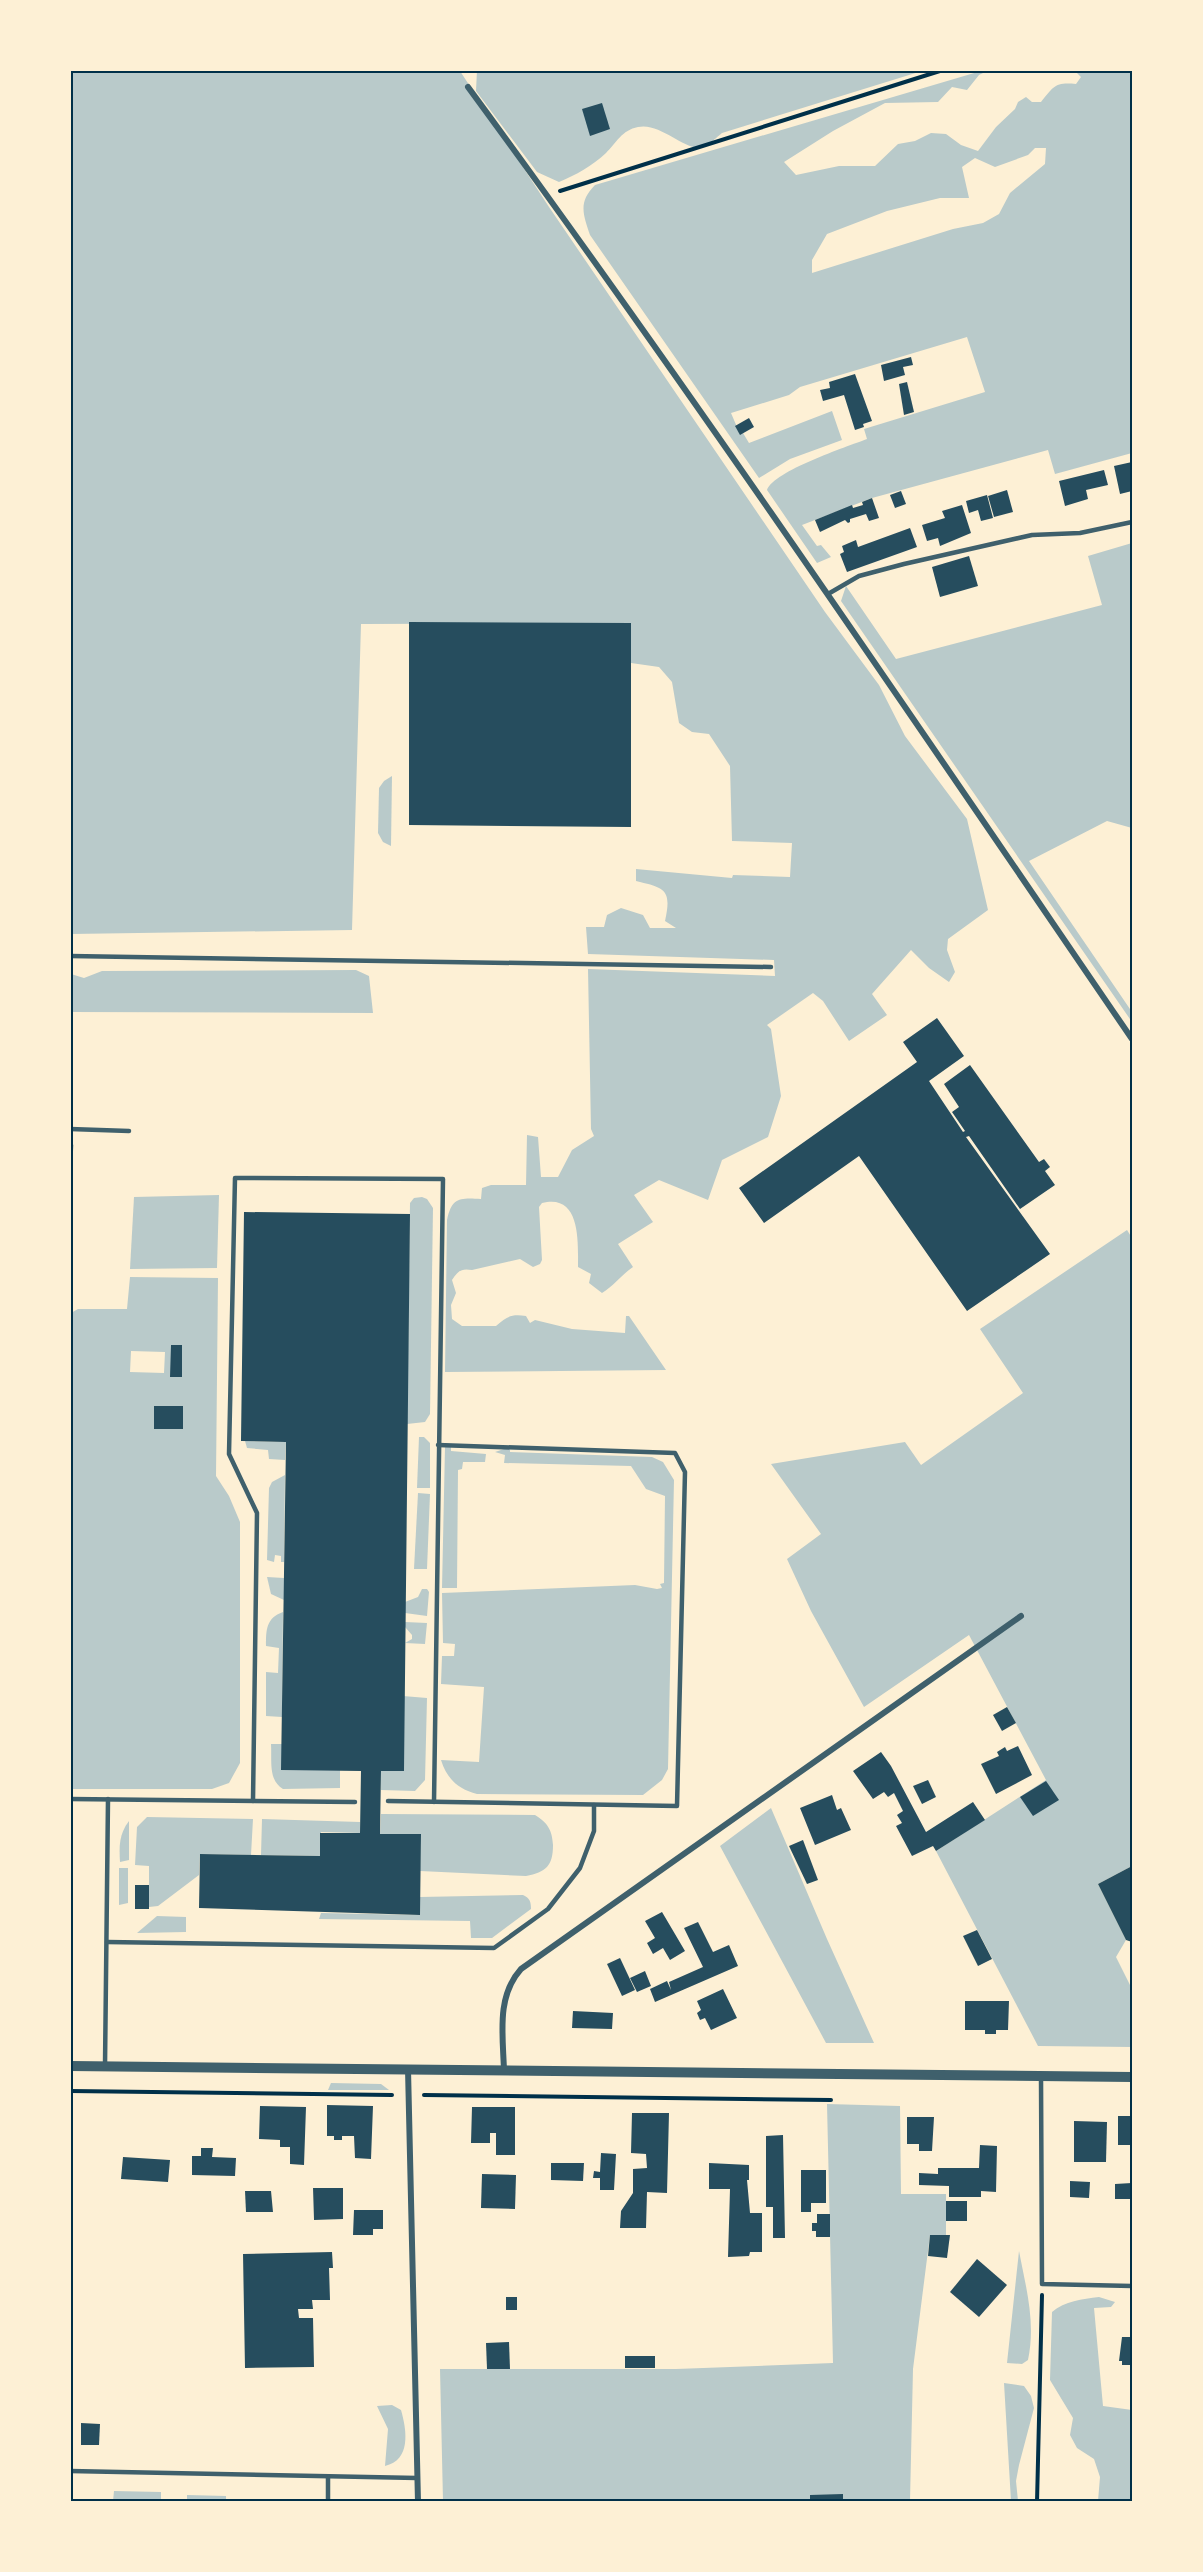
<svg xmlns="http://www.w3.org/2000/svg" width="1203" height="2572" font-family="Quicksand,sans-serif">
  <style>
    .green { fill: #b9caca; fill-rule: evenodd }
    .building { fill: #264d5e }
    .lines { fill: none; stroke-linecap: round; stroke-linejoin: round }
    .path { stroke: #003049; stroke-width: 4 }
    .service { stroke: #3f606c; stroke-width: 4.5 }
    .minor { stroke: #3f606c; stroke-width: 6 }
    .tertiary { stroke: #3f606c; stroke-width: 10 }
    .neatline { fill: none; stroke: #003049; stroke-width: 2 }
  </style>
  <rect width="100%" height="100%" fill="#fdf0d5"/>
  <g class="green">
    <path d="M477 70 922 71 722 133C717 137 709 145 703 147 685 152 661 122 638 127 622 130 616 143 606 153 592 166 576 175 559 182L537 172 476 91Z"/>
    <path d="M70 71H460L549 207 825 612 879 685 905 736 967 819 988 910 948 939 947 950 955 972 949 982 929 968 911 950 872 994 887 1015 849 1041 823 1001 813 993 767 1025 771 1029 781 1096 768 1137 722 1160 708 1200 659 1180 634 1195 653 1222 618 1244 633 1267C621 1275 614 1286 602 1293L589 1283 591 1274 578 1267C578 1242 581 1193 542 1203L539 1207 542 1260 540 1264 533 1267 520 1259 472 1270C461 1268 458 1271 452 1280L456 1293 451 1305 452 1319 462 1326H496C507 1316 512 1314 526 1316L530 1323 535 1320 572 1329 625 1333 626 1316H629L666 1370 445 1372 447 1220C452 1197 460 1198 481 1199L482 1188 491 1185H526L527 1135 538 1137 541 1177H558L572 1150 594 1136 591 1129 588 969 775 976 774 960 588 954 586 927H604L607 915 621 908 643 915 650 928H676L665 921C672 889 665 888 636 881V869L732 878 733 875 790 877 792 843 732 841 730 766 709 734 692 732 679 723 672 682 659 667 631 663V623L361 624 352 930 71 934Z"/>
    <path d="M981 71H987L979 75 967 90 952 87 938 102 885 103 833 131 784 162 796 175 839 166H875L898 144 915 141 931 133 946 134 961 145 978 151 996 127 1015 109 1018 102 1026 97 1032 102H1041C1054 86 1055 82 1076 84L1081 77 1075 71H1132V453L1055 474 1048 450 872 498 802 525 817 546 821 545 831 557 817 563 767 490C774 471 846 447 867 439L864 429 985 392 967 337 800 387 789 395 731 413 740 434 743 433 749 443 832 411 842 440 790 459 759 478 590 235C583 214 578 202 595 185ZM1035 148H1046L1045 164 1010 193 999 214 983 223 953 229 812 273V260L827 234 887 211 940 198H969L962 167 975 158 995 167 1028 155Z"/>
    <path d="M1132 543V828L1107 821 1029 861 1132 1012V1022L841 601 846 586 896 659 1102 605 1088 556Z"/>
    <path d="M392 776 391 846 383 842 378 833 379 788 384 781Z"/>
    <path d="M356 970 369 976 373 1013 71 1012V974L84 978 102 971Z"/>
    <path d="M219 1195 217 1268 130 1269 134 1197Z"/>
    <path d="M422 1197 427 1199 433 1208 430 1414 425 1422 407 1424 410 1203 414 1198Z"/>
    <path d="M1127 1230 1132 1238V1866L1098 1884 1126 1940 1116 1957 1132 1989V2047L1038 2046 936 1851 1046 1780 969 1635 864 1707 811 1611 787 1559 821 1534 771 1464 905 1442 921 1465 1023 1393 980 1329Z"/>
    <path d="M130 1277 218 1278 216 1476 229 1496 240 1522V1763L229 1783 212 1789H71V1313L78 1309H127ZM131 1351 165 1352 164 1373 130 1372Z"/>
    <path d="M419 1437H424L430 1443V1488H417Z"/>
    <path d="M245 1441 286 1442 285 1460 269 1459 268 1450 247 1448Z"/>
    <path d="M445 1447H451V1451L486 1454 485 1462H463L462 1469 458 1470 457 1588H442Z"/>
    <path d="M510 1447V1452L652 1457 663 1462 674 1480 668 1769 662 1780 643 1795 477 1794C458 1789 447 1779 441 1760L479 1762 484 1687 441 1684 442 1656H454L455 1644 443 1643 442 1593 635 1585 657 1589 662 1588 660 1584 664 1583 665 1496 646 1489 631 1466 504 1463 505 1455 495 1452Z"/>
    <path d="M285 1475 284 1562H281V1556L275 1555 274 1562 267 1560 269 1488 272 1482Z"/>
    <path d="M418 1493 430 1494 427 1569H414Z"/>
    <path d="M267 1577 284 1578V1600L271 1594Z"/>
    <path d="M422 1589H427L429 1592 427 1616 405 1613V1602L418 1597Z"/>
    <path d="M283 1612 282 1717 266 1716V1672L278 1673 279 1648 266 1646C266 1630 266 1618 283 1612Z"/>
    <path d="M405 1622 427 1623 425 1644 405 1643 412 1639V1635L405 1627Z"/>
    <path d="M403 1696 427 1698 425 1780 415 1791 381 1790V1771H404Z"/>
    <path d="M271 1744H282L340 1770V1788L283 1789C268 1780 272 1761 271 1744Z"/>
    <path d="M771 1808 827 1939 874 2043H826L720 1846Z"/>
    <path d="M381 1814 535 1815C548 1823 552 1830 553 1845 553 1866 546 1872 526 1876L420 1871 421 1835 380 1834Z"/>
    <path d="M147 1817 253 1819 251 1855 200 1854 199 1875 158 1906 149 1907V1866L135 1865 137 1827Z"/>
    <path d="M262 1819 360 1822V1833L321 1832 320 1856 261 1855Z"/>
    <path d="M129 1821V1860L120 1862C119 1846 119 1834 129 1821Z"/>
    <path d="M119 1868H128V1903L119 1905Z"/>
    <path d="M523 1895C530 1898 531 1902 531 1909L492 1938H471L470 1921 319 1919 321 1913 420 1915V1897Z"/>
    <path d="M157 1916 186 1917V1932L137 1933Z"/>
    <path d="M331 2083 381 2084 389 2090H328Z"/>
    <path d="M827 2104 900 2106 901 2194H946V2235H930L913 2369 910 2501H443L440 2369H676L833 2363Z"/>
    <path d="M1019 2251C1026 2288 1036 2322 1028 2360L1022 2364 1007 2363Z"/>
    <path d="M1099 2297 1115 2302 1111 2307 1094 2308 1103 2406 1132 2410V2501H1098L1100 2477 1094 2459 1077 2448 1070 2435 1073 2418 1050 2380 1052 2312C1065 2301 1082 2299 1099 2297Z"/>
    <path d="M1004 2383 1024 2386 1031 2396 1034 2408 1019 2465 1016 2481 1018 2501H1011Z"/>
    <path d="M392 2405 401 2410C407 2431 411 2460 385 2466L388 2429 377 2406Z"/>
    <path d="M114 2491 161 2492V2501H113Z"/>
    <path d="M187 2495 226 2496V2501H187Z"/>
  </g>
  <g class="building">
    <path d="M602 103 610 129 590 136 582 109Z"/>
    <path d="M911 357 913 365 903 367 905 375 884 381 881 365Z"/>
    <path d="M855 374 872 421 863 424 864 427 855 430 844 395 823 401 820 390 830 388 829 382Z"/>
    <path d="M907 382 914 412 904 415 899 384Z"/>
    <path d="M749 418 754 427 740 435 735 426Z"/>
    <path d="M1132 462V491L1120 494 1114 466Z"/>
    <path d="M1104 470 1108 485 1086 490 1088 499 1065 506 1059 481Z"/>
    <path d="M1007 490 1013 512 994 517 988 496Z"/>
    <path d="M901 491 906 504 895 508 890 495Z"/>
    <path d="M987 495 993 518 981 521 978 510 969 513 966 501Z"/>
    <path d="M872 498 879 518 869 521 866 514 850 519V522L848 523 845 520 820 532 815 520 852 505 853 508 863 505 862 502Z"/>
    <path d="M962 505 971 533 940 546 938 538 927 541 922 525 945 518 942 511Z"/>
    <path d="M910 528 917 547 847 572 840 554 844 552 842 546 856 540 858 547Z"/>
    <path d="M969 556 978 586 940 597 932 567Z"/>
    <path d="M409 622 631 623V827L409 825Z"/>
    <path d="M937 1018 964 1056 929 1081 963 1132 965 1131 952 1112 959 1107 944 1084 970 1065 1039 1162 1044 1159 1050 1167 1045 1171 1055 1185 1020 1209 969 1136 966 1137 1050 1254 967 1311 859 1156 764 1223 739 1188 917 1062 903 1042Z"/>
    <path d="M244 1212 410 1214 404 1771H381L380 1834H421L420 1915 199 1908 200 1854 320 1856V1833H360L361 1771 281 1770 286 1442 241 1441Z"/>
    <path d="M171 1345H182V1377H170Z"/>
    <rect x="154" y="1406" width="29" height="23"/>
    <path d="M1007 1707 1016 1723 1002 1731 993 1715Z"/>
    <path d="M1018 1746 1032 1775 996 1794 981 1764 999 1756 997 1752 1005 1747 1007 1751Z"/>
    <path d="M881 1752 891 1766 926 1832 973 1802 985 1820 936 1851 933 1846 912 1856 896 1826 902 1823 897 1815 903 1811 894 1793 888 1797 884 1792 873 1799 853 1771Z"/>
    <path d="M928 1780 936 1797 922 1804 913 1786Z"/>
    <path d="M1046 1781 1059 1800 1033 1816 1020 1797Z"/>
    <path d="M832 1795 837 1810 841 1808 851 1830 815 1845 800 1808Z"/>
    <path d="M803 1840 818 1880 807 1884 789 1846Z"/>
    <path d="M1132 1866V1942L1126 1940 1098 1884Z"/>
    <rect x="135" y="1885" width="14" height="24"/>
    <path d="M662 1912 685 1951 670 1960 663 1948 653 1954 647 1943 655 1938 645 1921Z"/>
    <path d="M698 1922 713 1952 729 1945 738 1966 655 2002 650 1989 667 1981 671 1990 669 1982 703 1967 684 1928Z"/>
    <path d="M977 1930 992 1959 978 1966 963 1936Z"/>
    <path d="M620 1958 635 1990 622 1996 607 1964Z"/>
    <path d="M645 1971 651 1986 637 1992 630 1978Z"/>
    <path d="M723 1989 737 2018 711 2030 705 2018 700 2020 697 2013 701 2010 697 2001Z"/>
    <path d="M965 2001H1009L1008 2030H996V2034H985V2030H965Z"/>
    <path d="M573 2011 613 2013 612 2029 572 2028Z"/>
    <path d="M327 2105 373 2106 371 2159 355 2158 354 2136H342V2140H334V2136H327Z"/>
    <path d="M260 2106 306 2107 304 2165 290 2164V2147H280V2140L259 2139Z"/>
    <path d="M472 2107H515V2155H496V2133H490V2143H471Z"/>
    <path d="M632 2113H669L667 2193 647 2192 646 2228H620L621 2211 633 2193V2169L647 2168 646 2154 631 2153Z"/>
    <rect x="1118" y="2116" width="14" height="29"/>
    <path d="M907 2117H934L932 2151H919V2144H907Z"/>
    <path d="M1074 2121 1107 2122 1106 2162H1074Z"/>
    <path d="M783 2135 785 2238H773V2207H766V2136Z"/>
    <path d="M980 2145 997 2146 996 2192 981 2191V2197H949V2186L919 2185V2173L938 2174V2168H979Z"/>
    <path d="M201 2148H213L212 2157 236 2158 235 2176 192 2175V2156H201Z"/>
    <path d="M601 2153 616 2154 614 2190H600V2178H593L594 2171 600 2172Z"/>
    <path d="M123 2157 170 2160 168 2182 121 2179Z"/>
    <path d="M551 2163H584L583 2181 551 2180Z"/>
    <path d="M709 2163 749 2165V2180H747L750 2213H762V2252H750L749 2256 728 2257 730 2189H709Z"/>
    <path d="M801 2170H826V2203H811V2212H801Z"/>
    <path d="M482 2174 516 2175 515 2209 481 2208Z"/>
    <path d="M1070 2181 1090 2182 1089 2198 1070 2197Z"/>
    <path d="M1132 2183V2199H1115V2184Z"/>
    <path d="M313 2188H343V2219L314 2220Z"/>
    <path d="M245 2191H271L273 2212H246Z"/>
    <rect x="946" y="2201" width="21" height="20"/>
    <path d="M354 2210H383V2229H373V2235H353Z"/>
    <path d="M817 2214H830V2237H816V2231H812V2223H817Z"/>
    <path d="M930 2235H950L947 2258 928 2256Z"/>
    <path d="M332 2252 333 2268H329L330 2300H312L313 2309H298L299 2318H313L314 2367 245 2368 243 2254Z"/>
    <path d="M977 2259 1007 2285 979 2317 950 2292Z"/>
    <rect x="506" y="2297" width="11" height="13"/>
    <path d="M1122 2337H1132V2373H1130V2365H1122V2361H1119Z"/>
    <path d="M509 2342 510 2369H487L486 2343Z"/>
    <rect x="625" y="2356" width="30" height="12"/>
    <path d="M81 2423 100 2424 99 2445H81Z"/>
    <path d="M843 2494V2502H810V2495Z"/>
  </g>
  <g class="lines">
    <g class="path">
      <path d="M560 191 943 70"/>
      <path d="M70 2091 392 2095"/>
      <path d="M424 2095 831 2100"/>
      <path d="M1037 2502 1042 2295"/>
    </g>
    <g class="service">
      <path d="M828 594 859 576 904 564 1032 535 1080 533 1132 522"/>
      <path d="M70 956 771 967"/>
      <path d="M70 1129 129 1131"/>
      <path d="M70 1170 71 1145"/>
      <path d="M70 1799 355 1802"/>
      <path d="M253 1801 257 1513 229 1454 235 1178 443 1179 434 1802"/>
      <path d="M388 1801 677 1806 685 1472 675 1453 438 1445"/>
      <path d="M107 1942 494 1948 548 1909 580 1868 594 1831V1805"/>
      <path d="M105 2066 108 1799"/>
      <path d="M1041 2078 1042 2284 1132 2286"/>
      <path d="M70 2471 417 2478"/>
      <path d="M328 2502V2477"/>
    </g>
    <g class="minor">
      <path d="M468 87C697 399 914 720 1132 1039"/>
      <path d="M408 2069 418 2502"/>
      <path d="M504 2071C503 2035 496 1997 521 1969L1021 1616"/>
    </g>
    <path class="tertiary" d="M70 2066 1132 2077"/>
  </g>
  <rect width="1203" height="2572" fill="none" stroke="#fdf0d5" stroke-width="144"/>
  <rect x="72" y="72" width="1059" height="2428" class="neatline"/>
</svg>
